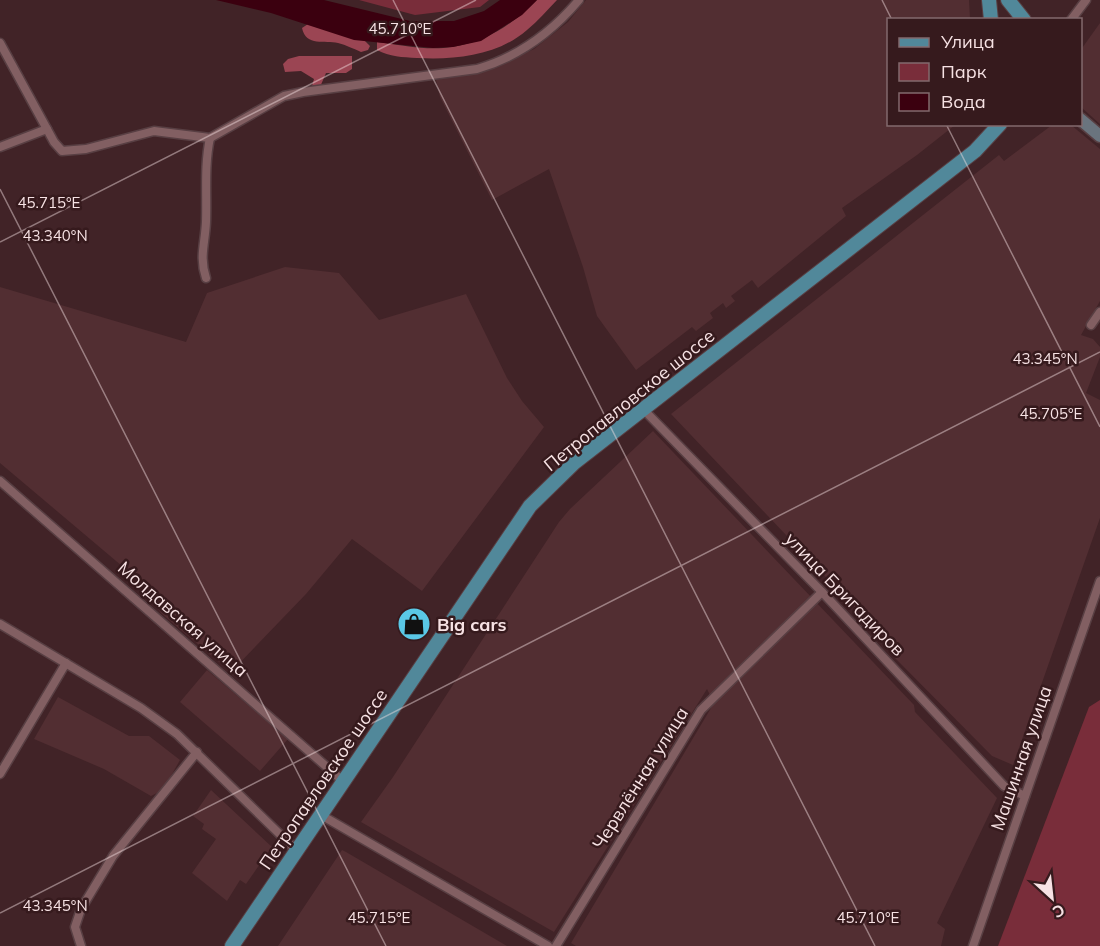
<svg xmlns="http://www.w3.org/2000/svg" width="1100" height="946" font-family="Mulish,sans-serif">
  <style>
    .built { fill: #522e32 }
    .green { fill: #792d3a }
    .forest { fill: #9b4553 }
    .water { fill: #3b000f }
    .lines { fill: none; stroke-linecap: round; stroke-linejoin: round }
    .minor-casing { stroke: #583f43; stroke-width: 11 }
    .secondary-casing { stroke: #583f43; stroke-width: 15 }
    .primary-casing { stroke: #583f43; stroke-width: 16 }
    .minor { stroke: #825f62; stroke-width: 8 }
    .secondary { stroke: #6a747e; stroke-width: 12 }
    .primary { stroke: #51889a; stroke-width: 14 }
    .ticks { fill: none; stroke: #f7e2e4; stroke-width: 1.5; stroke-opacity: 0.45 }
    .labels { text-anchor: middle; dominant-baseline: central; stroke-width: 5; stroke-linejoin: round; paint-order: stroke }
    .street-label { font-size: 18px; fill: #f7e2e4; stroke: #361a1d }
    .poi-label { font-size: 18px; font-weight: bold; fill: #f7e2e4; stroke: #361a1d; text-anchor: start }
    .ticks-label { font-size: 15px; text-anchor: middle; fill: #f7e2e4; stroke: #361a1d; stroke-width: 5; stroke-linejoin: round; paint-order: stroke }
  </style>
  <rect width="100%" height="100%" fill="#412327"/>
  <g class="built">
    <path d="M586 0H969L970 19 888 20V124L955 125 917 155 842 208 846 216 758 288 752 280 731 296 735 301 726 308 723 303 710 313 713 318 696 331 692 327 636 370 597 316 583 267 549 169 492 200 440 97 436 80 494 68 534 49 568 22Z"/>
    <path d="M1100 23V124L1081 107 1080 51Z"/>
    <path d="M1052 125H1071L1100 149V301L1081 335 1093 339 1100 347V357L1086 393 1100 400V518L1013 765 992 756 895 658 899 654 671 414 999 155 1004 161Z"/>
    <path d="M285 267 339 273 379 320 466 294 507 378 522 401 544 427 422 591 352 539 306 594 231 672 161 613 135 577 0 463V287L186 342 207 293Z"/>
    <path d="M653 431 914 705 915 712 997 798 937 923 945 929 941 946H576L571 943 714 703 707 689 554 932 361 822 393 777 559 522 570 509Z"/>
    <path d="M207 670 288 739 260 771 180 702Z"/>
    <path d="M58 697 129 736H149L180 760 163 790 151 796 104 769 34 739Z"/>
    <path d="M211 790 272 847 246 884 240 880 227 901 192 873 216 839 202 829 204 824 193 816Z"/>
    <path d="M342 850 346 852 507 946H278Z"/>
  </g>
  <g class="green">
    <path d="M359 0H489L480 7 415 15Z"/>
    <path d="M1100 700V946H998L1089 707Z"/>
  </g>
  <g class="forest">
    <path d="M537 0H557C547 10 538 21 527 30 497 56 455 60 417 58 402 57 390 57 377 50V42C401 45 428 51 452 47 486 42 513 24 537 0Z"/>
    <path d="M308 24 363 39 370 46 368 50 361 52C354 49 346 45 338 43 325 40 306 47 302 28Z"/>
    <path d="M299 56H352V69L346 73H326L320 87 312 86 314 79 301 71 285 72 283 64 288 59Z"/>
  </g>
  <path class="water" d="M216 0H324L410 21H454L484 11 500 0H537L522 15 481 41 453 47 433 48 354 40 271 13Z"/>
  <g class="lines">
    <g class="minor-casing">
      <g id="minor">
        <path d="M1071 20 1086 0"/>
        <path d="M0 43 54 142 62 151 86 149 154 131 210 138 284 96 303 92 477 69C518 57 552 32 579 0"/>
        <path d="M0 147 47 129"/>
        <path d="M206 278C199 257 205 244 206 222 207 194 204 166 210 138"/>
        <path d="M1091 325 1100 312"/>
        <path d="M643 409 822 592 1004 786 1025 796"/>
        <path d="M0 481 344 782"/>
        <path d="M0 624 141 708 177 734 296 850"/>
        <path d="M0 774 66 663"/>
        <path d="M321 815 548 946"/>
        <path d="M81 946 75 927 81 909 113 856 197 752"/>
        <path d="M556 946 701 710 822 592"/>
        <path d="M973 946 1100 581"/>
      </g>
    </g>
    <g class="secondary-casing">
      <path id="secondary" d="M1080 119 1100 136"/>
    </g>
    <g class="primary-casing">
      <g id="primary">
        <path d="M989 0 991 20"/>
        <path d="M1008 0 1024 20"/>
        <path d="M232 946 530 506 574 463 975 151 1000 124"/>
      </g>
    </g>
    <use href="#minor" class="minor"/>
    <use href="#secondary" class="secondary"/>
    <use href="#primary" class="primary"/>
  </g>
  <path class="ticks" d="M393 0 875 946M882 0 892 20M946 124 1100 427M0 189 386 946M0 242 476 0M0 913 1100 352"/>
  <defs>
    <g id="shop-disc" transform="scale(1.725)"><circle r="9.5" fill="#5ac8e6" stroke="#361a1d"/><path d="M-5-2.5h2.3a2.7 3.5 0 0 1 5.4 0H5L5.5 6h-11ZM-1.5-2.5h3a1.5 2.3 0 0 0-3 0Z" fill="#111"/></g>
  </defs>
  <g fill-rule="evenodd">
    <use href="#shop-disc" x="414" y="624"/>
  </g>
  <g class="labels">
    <g class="street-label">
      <text transform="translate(629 400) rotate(-39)">Петропавловское шоссе</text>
      <text transform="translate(845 594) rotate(46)">улица Бригадиров</text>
      <text transform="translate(183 619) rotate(41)">Молдавская улица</text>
      <text transform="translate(1021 758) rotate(-71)">Машинная улица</text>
      <text transform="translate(640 778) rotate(-58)">Червлённая улица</text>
      <text transform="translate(323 779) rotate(-56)">Петропавловское шоссе</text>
    </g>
    <g class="poi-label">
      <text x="437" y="624">Big cars</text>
    </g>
  </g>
  <g class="ticks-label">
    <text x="400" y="34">45.710°E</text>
    <text x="49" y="208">45.715°E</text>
    <text x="55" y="241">43.340°N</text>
    <text x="1045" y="364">43.345°N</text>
    <text x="1051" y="419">45.705°E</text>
    <text x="55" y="911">43.345°N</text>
    <text x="379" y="923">45.715°E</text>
    <text x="868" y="923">45.710°E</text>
  </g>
  <rect x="887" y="18" width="195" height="108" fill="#361a1d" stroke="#836a6d" stroke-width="1.5"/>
  <rect x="899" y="38" width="30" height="9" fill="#51889a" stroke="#836a6d" stroke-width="1.5"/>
  <text x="941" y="48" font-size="18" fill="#f7e2e4">Улица</text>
  <rect x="899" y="63" width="30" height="18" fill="#792d3a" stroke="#836a6d" stroke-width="1.5"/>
  <text x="941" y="78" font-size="18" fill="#f7e2e4">Парк</text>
  <rect x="899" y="93" width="30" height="18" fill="#3b000f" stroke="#836a6d" stroke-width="1.5"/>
  <text x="941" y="108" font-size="18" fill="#f7e2e4">Вода</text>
  <g transform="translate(1052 898) rotate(153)" stroke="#361a1d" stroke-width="4.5" paint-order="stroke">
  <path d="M0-4.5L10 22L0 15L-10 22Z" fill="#f7e2e4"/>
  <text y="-9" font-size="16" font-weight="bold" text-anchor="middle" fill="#f7e2e4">С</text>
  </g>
</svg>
